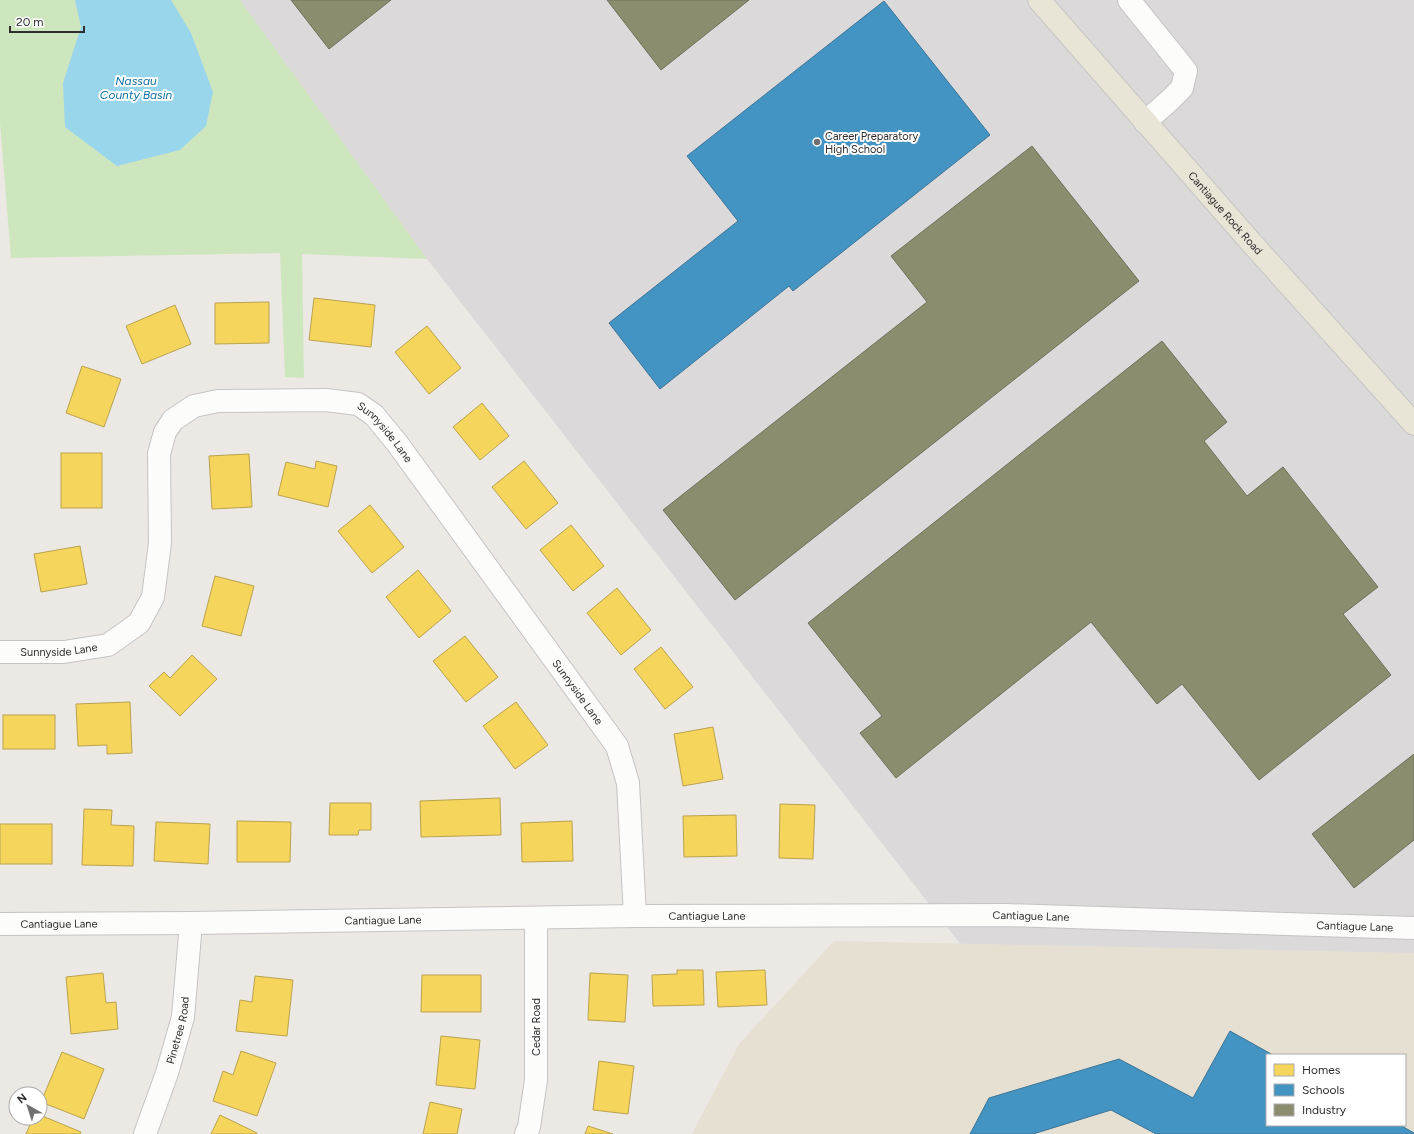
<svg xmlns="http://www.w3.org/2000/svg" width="1414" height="1134" font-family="Figtree,sans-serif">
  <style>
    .industrial { fill: #dcd9db; fill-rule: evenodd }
    .education { fill: #e6e0d3; fill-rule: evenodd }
    .green { fill: #cee6be }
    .water { fill: #99d6ec }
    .homes { fill: #f6d55c; stroke: #baa34e }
    .schools { fill: #4393c3; stroke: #3d7596 }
    .industry { fill: #8c8c6e; stroke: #70705b }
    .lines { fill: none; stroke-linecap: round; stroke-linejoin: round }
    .minor-casing { stroke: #c5c4c5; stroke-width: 24 }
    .major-casing { stroke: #c6c5c4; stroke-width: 24 }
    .minor { stroke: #fcfcfb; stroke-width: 22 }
    .major { stroke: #e8e4d6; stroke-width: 22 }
    .poi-dot { fill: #706f6e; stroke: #fff; stroke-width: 1.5 }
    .labels { text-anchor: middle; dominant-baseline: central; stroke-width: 4; stroke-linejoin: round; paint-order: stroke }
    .poi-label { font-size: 11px; fill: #2e2e2e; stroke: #fff; text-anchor: start }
    .street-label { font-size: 11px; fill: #2e2e2e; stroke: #fff }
    .water-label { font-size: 12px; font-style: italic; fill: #0d6fa3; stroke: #fff }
  </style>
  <rect width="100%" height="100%" fill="#ece8e4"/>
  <path class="industrial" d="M240 0H1414V1134H692L1000 995 427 259ZM1267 1055H1405V1125H1267Z"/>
  <path class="education" d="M834 941 1414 953V1134H692L739 1044ZM1267 1055H1405V1125H1267Z"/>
  <path class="green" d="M0 0H240L427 259 302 254 304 378 285 377 280 253 11 258 0 123Z"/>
  <path class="water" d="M75 0H171L191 33 213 92 206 126 180 150 117 166 65 127 63 83 81 27Z"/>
  <g class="homes">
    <path d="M314 298 375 305 371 347 309 340Z"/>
    <path d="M269 302V343L215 344V303Z"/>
    <path d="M175 305 191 344 142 364 126 326Z"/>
    <path d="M427 326 461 368 429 394 395 352Z"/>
    <path d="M82 366 121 379 104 427 66 413Z"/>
    <path d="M482 403 509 436 480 460 453 427Z"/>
    <rect x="61" y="453" width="41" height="55"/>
    <path d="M249 454 252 507 212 509 209 456Z"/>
    <path d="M316 461 337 466 328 507 278 495 286 462 315 469Z"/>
    <path d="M524 461 558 503 526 529 492 487Z"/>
    <path d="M370 505 404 547 372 573 338 531Z"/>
    <path d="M571 525 604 566 573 591 540 550Z"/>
    <path d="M80 546 87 584 41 592 34 554Z"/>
    <path d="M418 570 451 611 419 638 386 597Z"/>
    <path d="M215 576 254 586 241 636 202 626Z"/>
    <path d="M617 588 651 630 621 655 587 613Z"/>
    <path d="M465 636 498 677 466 702 433 661Z"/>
    <path d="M661 647 693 687 665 709 634 669Z"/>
    <path d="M192 655 217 679 180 716 149 686 164 672 170 678Z"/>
    <path d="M130 702 132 753 107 754V745L78 746 76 704Z"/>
    <path d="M516 702 548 745 515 769 483 726Z"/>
    <rect x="3" y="715" width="52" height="34"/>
    <path d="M713 727 723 779 683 786 674 734Z"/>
    <path d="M500 798 501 835 421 837 420 801Z"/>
    <path d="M330 803H371V830H359L358 835H329Z"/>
    <path d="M780 804 815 805 813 859 779 858Z"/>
    <path d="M84 809 112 810 111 825 134 826 133 866 82 865Z"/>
    <path d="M736 815 737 856 684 857 683 816Z"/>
    <path d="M237 821 291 822 290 862H237Z"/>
    <path d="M572 821 573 861 522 862 521 823Z"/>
    <path d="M156 822 210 824 208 864 154 861Z"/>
    <rect x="0" y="824" width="52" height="40"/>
    <path d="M677 970H703L704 1005 653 1006 652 975 677 974Z"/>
    <path d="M765 970 767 1005 718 1007 716 972Z"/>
    <path d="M103 973 106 1003 116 1002 118 1029 71 1034 66 977Z"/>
    <path d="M590 973 628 975 625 1022 588 1020Z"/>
    <path d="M422 975H481V1012H421Z"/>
    <path d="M255 976 293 980 287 1036 236 1031 240 1000 252 1002Z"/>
    <path d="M441 1036 480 1040 475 1089 436 1085Z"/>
    <path d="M241 1051 276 1063 257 1116 213 1101 223 1071 233 1075Z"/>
    <path d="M62 1052 104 1069 84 1119 41 1102Z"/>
    <path d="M599 1061 634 1066 628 1114 593 1110Z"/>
    <path d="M430 1102 462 1109 457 1134H423Z"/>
    <path d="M40 1115 81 1132 80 1134H26L33 1118H40Z"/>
    <path d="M220 1115 257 1133V1134H211Z"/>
    <path d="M588 1126 613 1134H585Z"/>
  </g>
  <g class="schools">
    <path d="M884 1 990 135 793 291 789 286 660 389 609 323 738 221 687 156Z"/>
    <path d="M1230 1031 1273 1055H1267V1125H1400L1414 1133V1134H1156L1111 1110 1033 1134H970L989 1098 1119 1059 1193 1098Z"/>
  </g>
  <g class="industry">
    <path d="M291 0H391L329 49Z"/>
    <path d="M607 0H749L661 70Z"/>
    <path d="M1032 146 1139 281 735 600 663 510 927 302 891 256Z"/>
    <path d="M1162 341 1227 422 1204 441 1247 496 1283 467 1378 587 1343 614 1391 675 1259 780 1182 684 1157 704 1091 622 896 778 860 733 882 716 808 623Z"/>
    <path d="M1414 754V840L1354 888 1312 834Z"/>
  </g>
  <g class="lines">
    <g class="minor-casing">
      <g id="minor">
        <path d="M1129 0 1186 71 1182 88 1170 100 1145 122"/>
        <path id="s1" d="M0 652H64L108 645 139 623 153 597 160 543 159 454 165 432 173 420 194 406 218 401 326 400 358 404 374 415 397 443 617 746 628 783 635 916"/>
        <path id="s2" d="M0 924 191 923 635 916 1005 915 1414 928"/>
        <path id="s3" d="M145 1134 167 1073 183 1017 191 923"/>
        <path d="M526 1134 529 1127 536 1080V918"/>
      </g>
    </g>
    <g class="major-casing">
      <g id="major">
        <path id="s4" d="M1039 0 1249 240 1414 424"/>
      </g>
    </g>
    <use href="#minor" class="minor"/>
    <use href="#major" class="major"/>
  </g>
  <circle class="poi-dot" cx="817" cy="142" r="4"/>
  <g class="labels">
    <g class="poi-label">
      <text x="825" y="136">Career Preparatory<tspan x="825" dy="13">High School</tspan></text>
    </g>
    <g class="street-label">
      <text stroke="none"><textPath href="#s4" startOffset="283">Cantiague Rock Road</textPath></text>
      <text stroke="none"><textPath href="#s1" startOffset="586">Sunnyside Lane</textPath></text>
      <text stroke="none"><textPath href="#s1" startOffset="59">Sunnyside Lane</textPath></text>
      <text stroke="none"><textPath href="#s1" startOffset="910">Sunnyside Lane</textPath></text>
      <text stroke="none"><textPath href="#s2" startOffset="707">Cantiague Lane</textPath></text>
      <text stroke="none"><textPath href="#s2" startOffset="1031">Cantiague Lane</textPath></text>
      <text stroke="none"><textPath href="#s2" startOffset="383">Cantiague Lane</textPath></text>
      <text stroke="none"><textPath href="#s2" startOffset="59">Cantiague Lane</textPath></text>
      <text stroke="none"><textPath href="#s2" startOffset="1355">Cantiague Lane</textPath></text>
      <text transform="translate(536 1027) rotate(-90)">Cedar Road</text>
      <text stroke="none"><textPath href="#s3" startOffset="109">Pinetree Road</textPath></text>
    </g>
    <g class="water-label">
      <text x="136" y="81">Nassau<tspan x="136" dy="14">County Basin</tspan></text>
    </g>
  </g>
  <rect x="1266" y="1054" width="140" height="72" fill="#ffffff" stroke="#ababab"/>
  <rect x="1274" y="1064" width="20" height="12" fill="#f6d55c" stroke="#ababab"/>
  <text x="1302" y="1074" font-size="12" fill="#2e2e2e">Homes</text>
  <rect x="1274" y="1084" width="20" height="12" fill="#4393c3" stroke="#ababab"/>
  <text x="1302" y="1094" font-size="12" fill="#2e2e2e">Schools</text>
  <rect x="1274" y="1104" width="20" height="12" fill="#8c8c6e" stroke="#ababab"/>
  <text x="1302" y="1114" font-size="12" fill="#2e2e2e">Industry</text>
  <g transform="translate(28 1106) rotate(321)"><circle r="19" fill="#ffffff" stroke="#ababab"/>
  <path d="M0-3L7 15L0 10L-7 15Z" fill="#706f6e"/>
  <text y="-6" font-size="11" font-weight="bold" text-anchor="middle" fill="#2e2e2e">N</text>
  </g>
  <path d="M10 26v6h74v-6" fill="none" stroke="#2e2e2e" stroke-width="2"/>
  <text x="16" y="26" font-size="12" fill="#2e2e2e" stroke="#ffffff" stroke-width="3" paint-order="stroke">20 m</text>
</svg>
